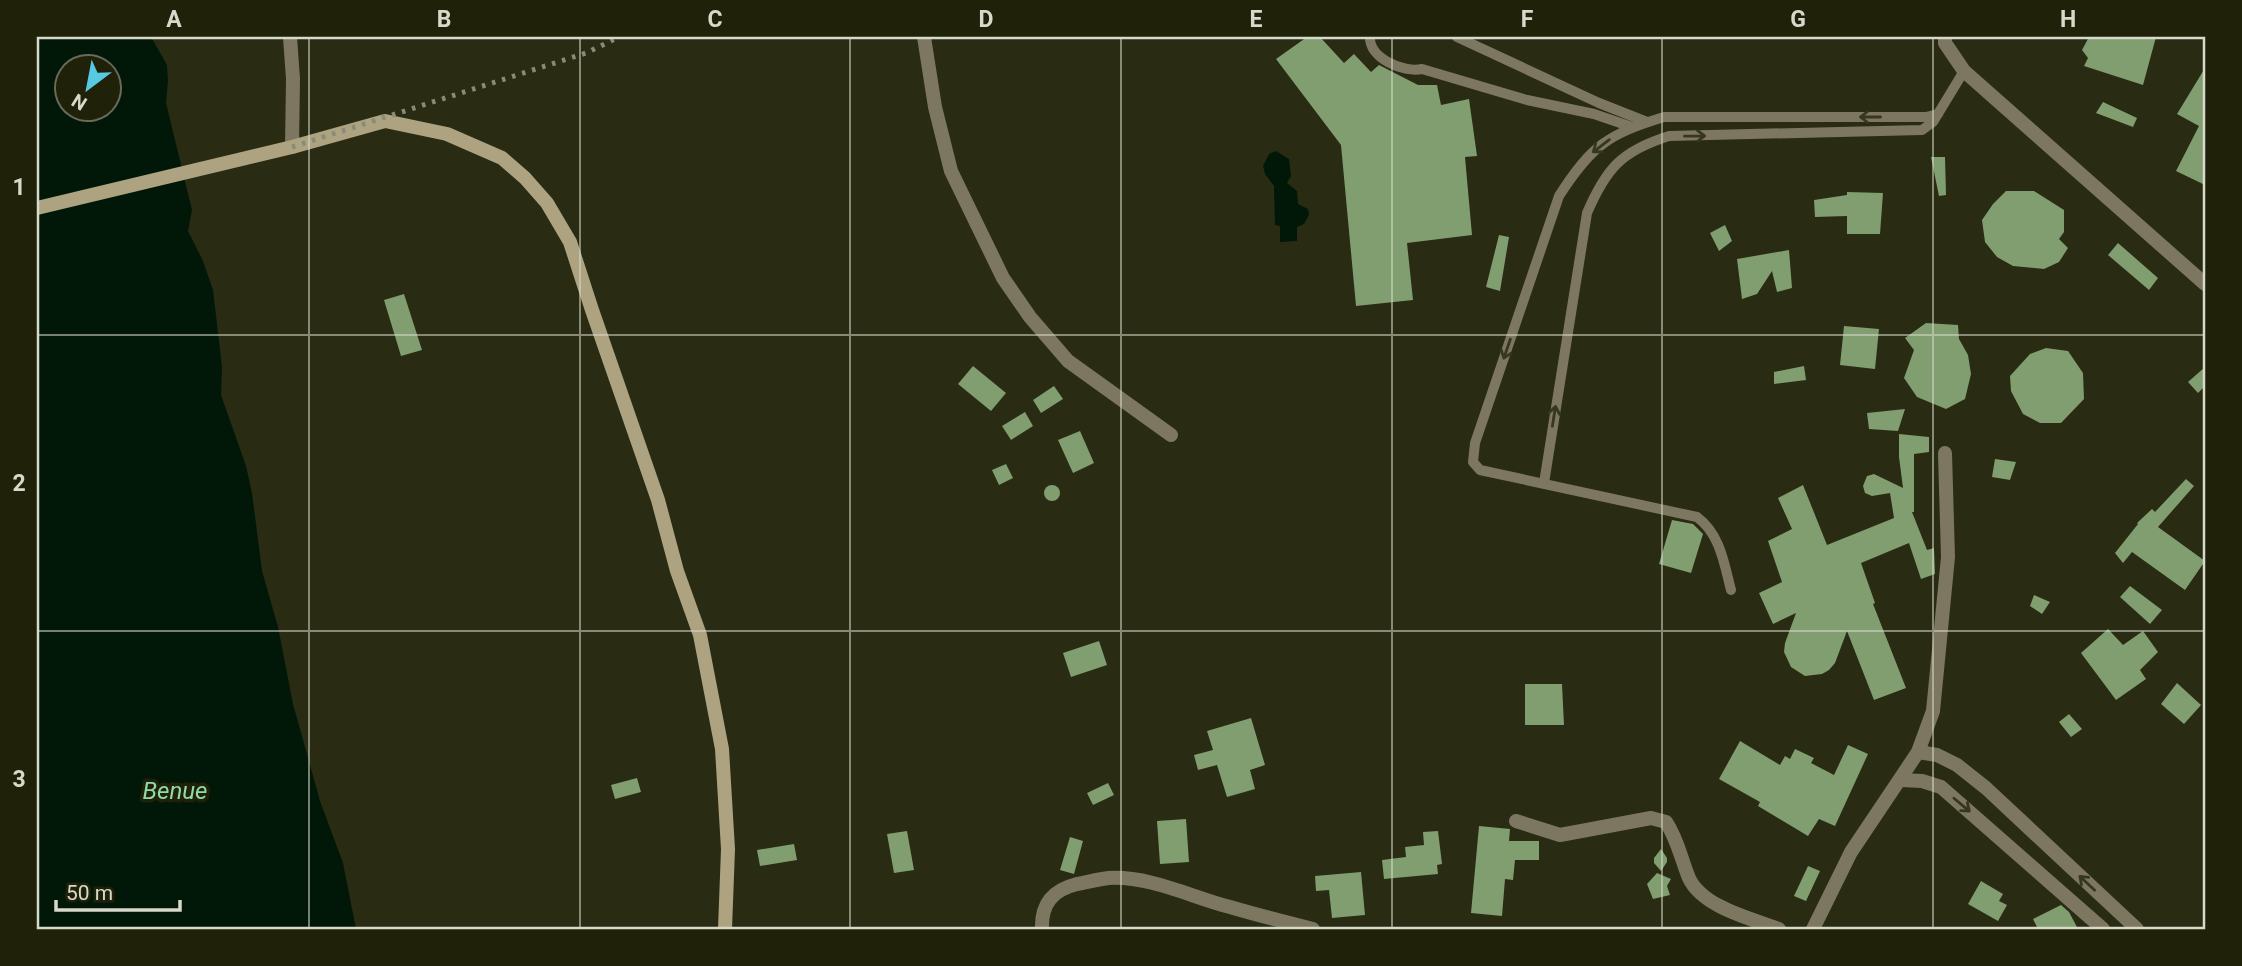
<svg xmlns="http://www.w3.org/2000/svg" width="2242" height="966" font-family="Roboto,sans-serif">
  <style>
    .water { fill: #011809; fill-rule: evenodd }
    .building { fill: #819e70 }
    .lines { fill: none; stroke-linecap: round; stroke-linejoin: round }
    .lane { stroke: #7d7761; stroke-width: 10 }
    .street { stroke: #7d7761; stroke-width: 14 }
    .secondary { stroke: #ada380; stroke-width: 14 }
    .rail { stroke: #898b78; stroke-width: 5; stroke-dasharray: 3.5 7; stroke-linecap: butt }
    .oneway { stroke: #36371f }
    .grid { fill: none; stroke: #d7d9ca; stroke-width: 2; stroke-opacity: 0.55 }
    .labels { text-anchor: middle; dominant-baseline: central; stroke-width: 7; stroke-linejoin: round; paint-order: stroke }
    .water-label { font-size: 24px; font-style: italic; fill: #90dba9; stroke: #1f2209 }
    .neatline { fill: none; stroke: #d7d9ca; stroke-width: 2.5 }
    .grid-label { font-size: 23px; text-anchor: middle; font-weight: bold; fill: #d7d9ca }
  </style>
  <rect width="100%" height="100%" fill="#292b13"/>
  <g class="water">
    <path d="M37 37H151L167 65 168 81 166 103 192 210 188 231 203 261 213 290 222 367 221 395 246 466 252 493 262 571 278 627 293 704 320 801 343 863 356 929H37ZM66 66H108V108H66Z"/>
    <path d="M1276 151 1289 159 1291 176 1287 183 1297 191 1298 204 1308 209 1309 215 1304 224 1297 227V241L1280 242V226L1275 225 1274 186 1265 174 1263 166 1269 154Z"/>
  </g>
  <g class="building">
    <path d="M1307 37H1320L1344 63 1354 54 1371 72 1379 65 1418 85H1437L1441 105 1469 99 1477 156 1465 157 1472 235 1407 243 1413 300 1356 306 1341 145 1276 59Z"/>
    <path d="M2089 37H2156L2143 85 2084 66 2088 58 2082 50Z"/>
    <path d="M2205 68V185L2176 171 2199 126 2177 114Z"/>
    <path d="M2103 102 2137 118 2133 127 2096 113Z"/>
    <path d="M1931 157H1945L1946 195 1939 196Z"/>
    <path d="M2006 191H2034L2064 210V232L2059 239 2068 248 2059 262 2044 269 2013 266 1997 257 1985 242 1982 220 1993 204Z"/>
    <path d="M1847 192 1883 193 1880 234H1847V216L1815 217 1814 200 1847 195Z"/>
    <path d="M1725 225 1732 241 1719 251 1710 233Z"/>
    <path d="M1499 235 1509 237 1500 291 1486 287Z"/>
    <path d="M2118 243 2158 278 2149 290 2108 255Z"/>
    <path d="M1789 250 1792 288 1777 292 1772 271 1757 294 1742 299 1737 259Z"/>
    <path d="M404 294 422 350 401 356 384 300Z"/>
    <path d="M1926 323 1958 325 1959 339 1968 355 1971 374 1965 399 1946 409 1917 397 1904 378 1914 350 1905 338Z"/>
    <path d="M1844 326 1879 329 1875 369 1840 365Z"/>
    <path d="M2046 348 2068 351 2083 373 2084 399 2061 423H2040L2023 414 2011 391 2010 376 2030 354Z"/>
    <path d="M973 366 1006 393 991 411 958 384Z"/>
    <path d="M1804 366 1806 380 1774 384V372Z"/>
    <path d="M2205 367V386L2198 393 2188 382Z"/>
    <path d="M1054 386 1063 399 1041 413 1033 400Z"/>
    <path d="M1905 409 1898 431 1869 429 1867 413Z"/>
    <path d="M1025 412 1033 426 1011 440 1002 426Z"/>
    <path d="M1080 431 1094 463 1073 473 1058 440Z"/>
    <path d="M1899 434 1929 437V452L1914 454V512H1912L1927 550 1934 548 1935 574 1921 579 1909 543 1861 563 1875 603 1873 604 1906 688 1874 700 1847 631 1835 663 1829 670 1822 674 1805 676 1791 667 1784 652 1785 643 1796 613 1773 624 1759 593 1782 582 1768 541 1792 529 1778 498 1803 485 1827 545 1894 518 1890 493 1872 496 1865 493 1863 486 1867 476 1874 474 1903 488 1899 457Z"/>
    <path d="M1995 459 2016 462 2010 480 1992 477Z"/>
    <path d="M1006 464 1013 478 999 485 992 470Z"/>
    <path d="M2186 479 2194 486 2158 527 2205 561 2185 590 2132 552 2123 563 2115 553 2138 524 2137 523 2152 509 2155 512Z"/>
    <circle cx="1052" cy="493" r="8"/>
    <path d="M1672 520 1693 524 1703 534 1691 573 1659 564Z"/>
    <path d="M2130 586 2162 610 2150 624 2120 597Z"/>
    <path d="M2034 595 2050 602 2042 614 2030 606Z"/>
    <path d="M2108 629 2123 645 2143 631 2158 652 2140 670 2146 679 2116 700 2081 653Z"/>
    <path d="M1099 641 1107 665 1071 677 1063 653Z"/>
    <path d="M2177 683 2201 705 2184 724 2161 704Z"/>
    <path d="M1525 684H1562L1564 725H1525Z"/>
    <path d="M2069 714 2082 729 2071 737 2059 722Z"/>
    <path d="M1251 718 1265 765 1250 770 1255 789 1227 797 1217 765 1198 770 1194 755 1213 750 1207 731Z"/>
    <path d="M1740 741 1780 765 1785 756 1790 759 1795 749 1814 758 1811 763 1834 775 1848 745 1868 754 1835 826 1819 819 1808 836 1758 806 1760 802 1719 779Z"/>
    <path d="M637 778 641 792 615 799 611 785Z"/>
    <path d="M1108 783 1114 795 1093 805 1087 793Z"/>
    <path d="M1186 819 1189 862 1160 864 1157 821Z"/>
    <path d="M1479 826 1510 829 1509 841H1539V860H1515L1513 880 1505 879 1502 916 1471 913Z"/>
    <path d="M907 831 914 870 894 873 887 834Z"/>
    <path d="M1438 831 1442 864 1437 865 1438 874 1384 879 1382 860 1406 857 1405 847 1424 845 1423 832Z"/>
    <path d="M1070 837 1083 841 1074 874 1060 870Z"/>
    <path d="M794 844 797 860 760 866 757 850Z"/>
    <path d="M1661 849 1667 858V862L1661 871 1654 863V858Z"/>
    <path d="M1808 866 1820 871 1806 901 1794 896Z"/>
    <path d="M1361 872 1365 915 1332 918 1329 890 1316 891 1315 876Z"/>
    <path d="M1657 873 1671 879 1667 886 1670 895 1653 899 1647 884Z"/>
    <path d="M1981 881 2003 894 1999 901 2007 905 1998 921 1968 904Z"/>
    <path d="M2061 905 2069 912 2078 929H2038L2033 919Z"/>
  </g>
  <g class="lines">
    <g class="lane">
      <path d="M1370 37C1369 58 1403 73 1422 69L1527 100 1594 114 1632 127"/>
      <path d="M1457 37 1599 103 1647 122"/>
      <path d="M1544 483 1587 213C1606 169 1621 151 1669 136L1922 130 1933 122 1964 71"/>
      <path d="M1731 590C1724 563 1720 534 1697 517L1480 470 1473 462 1475 443 1559 196C1591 146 1608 134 1664 117H1926L1938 114"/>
    </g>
    <g class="street">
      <path d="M290 37 293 79 292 147"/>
      <path d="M924 37 935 107 951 171 1003 278 1030 317 1068 361 1171 435"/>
      <path d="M1945 37V43L1964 71 2205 284"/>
      <path d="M1918 752 1937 755 1957 765 1986 788 2137 929"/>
      <path d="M1901 780 1922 781 1941 787 2103 929"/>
      <path d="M1516 821 1560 835 1651 818 1666 822C1678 840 1681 859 1689 878 1702 907 1752 919 1779 929"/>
      <path d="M1042 929C1041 903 1053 890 1077 884 1088 882 1099 879 1109 878 1151 876 1191 897 1230 907 1257 915 1285 922 1313 929"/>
      <path d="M1813 929 1851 852 1918 752 1933 711 1948 557 1945 453"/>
    </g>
    <path class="secondary" d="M37 208 292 147 385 121 447 134 502 158 525 178 547 203 570 242 592 310 658 500 677 571 700 635 722 749 728 849 725 929"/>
    <path class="rail" d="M292 147 586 53 619 37"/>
  </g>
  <defs><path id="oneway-shaft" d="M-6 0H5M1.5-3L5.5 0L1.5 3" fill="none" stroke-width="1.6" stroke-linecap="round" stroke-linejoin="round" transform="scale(1.75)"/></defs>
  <g class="oneway">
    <use href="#oneway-shaft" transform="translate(1870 117) rotate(180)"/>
    <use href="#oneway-shaft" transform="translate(1695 136) rotate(-1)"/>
    <use href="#oneway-shaft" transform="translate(1601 146) rotate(143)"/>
    <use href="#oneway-shaft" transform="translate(1507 349) rotate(109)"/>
    <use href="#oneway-shaft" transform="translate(1554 416) rotate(-81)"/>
    <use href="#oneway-shaft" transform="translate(1962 805) rotate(40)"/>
    <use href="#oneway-shaft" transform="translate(2087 883) rotate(-137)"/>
  </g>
  <path class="grid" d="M309 37V929M580 37V929M850 37V929M1121 37V929M1392 37V929M1662 37V929M1933 37V929M37 335H2205M37 631H2205"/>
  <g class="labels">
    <g class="water-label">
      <text x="175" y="791">Benue</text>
    </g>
  </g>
  <rect width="2242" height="966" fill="none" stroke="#1f2209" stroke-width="77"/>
  <g transform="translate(88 88) rotate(212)"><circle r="33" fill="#1f2209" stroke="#696b56" stroke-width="2"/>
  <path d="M0-5L12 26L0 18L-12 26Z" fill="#57c9e3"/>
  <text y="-10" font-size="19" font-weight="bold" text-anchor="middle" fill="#d7d9ca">N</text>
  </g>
  <path d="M56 900v10h124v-10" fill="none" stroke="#d7d9ca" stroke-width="3.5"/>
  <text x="66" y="900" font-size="21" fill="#d7d9ca" stroke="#1f2209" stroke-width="5" paint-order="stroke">50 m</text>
  <rect x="38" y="38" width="2166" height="890" class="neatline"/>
  <g class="grid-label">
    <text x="174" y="27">A</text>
    <text x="444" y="27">B</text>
    <text x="715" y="27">C</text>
    <text x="986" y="27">D</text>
    <text x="1256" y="27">E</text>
    <text x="1527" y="27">F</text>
    <text x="1798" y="27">G</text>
    <text x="2068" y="27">H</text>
    <text x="19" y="195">1</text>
    <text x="19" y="491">2</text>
    <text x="19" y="787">3</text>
  </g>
</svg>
